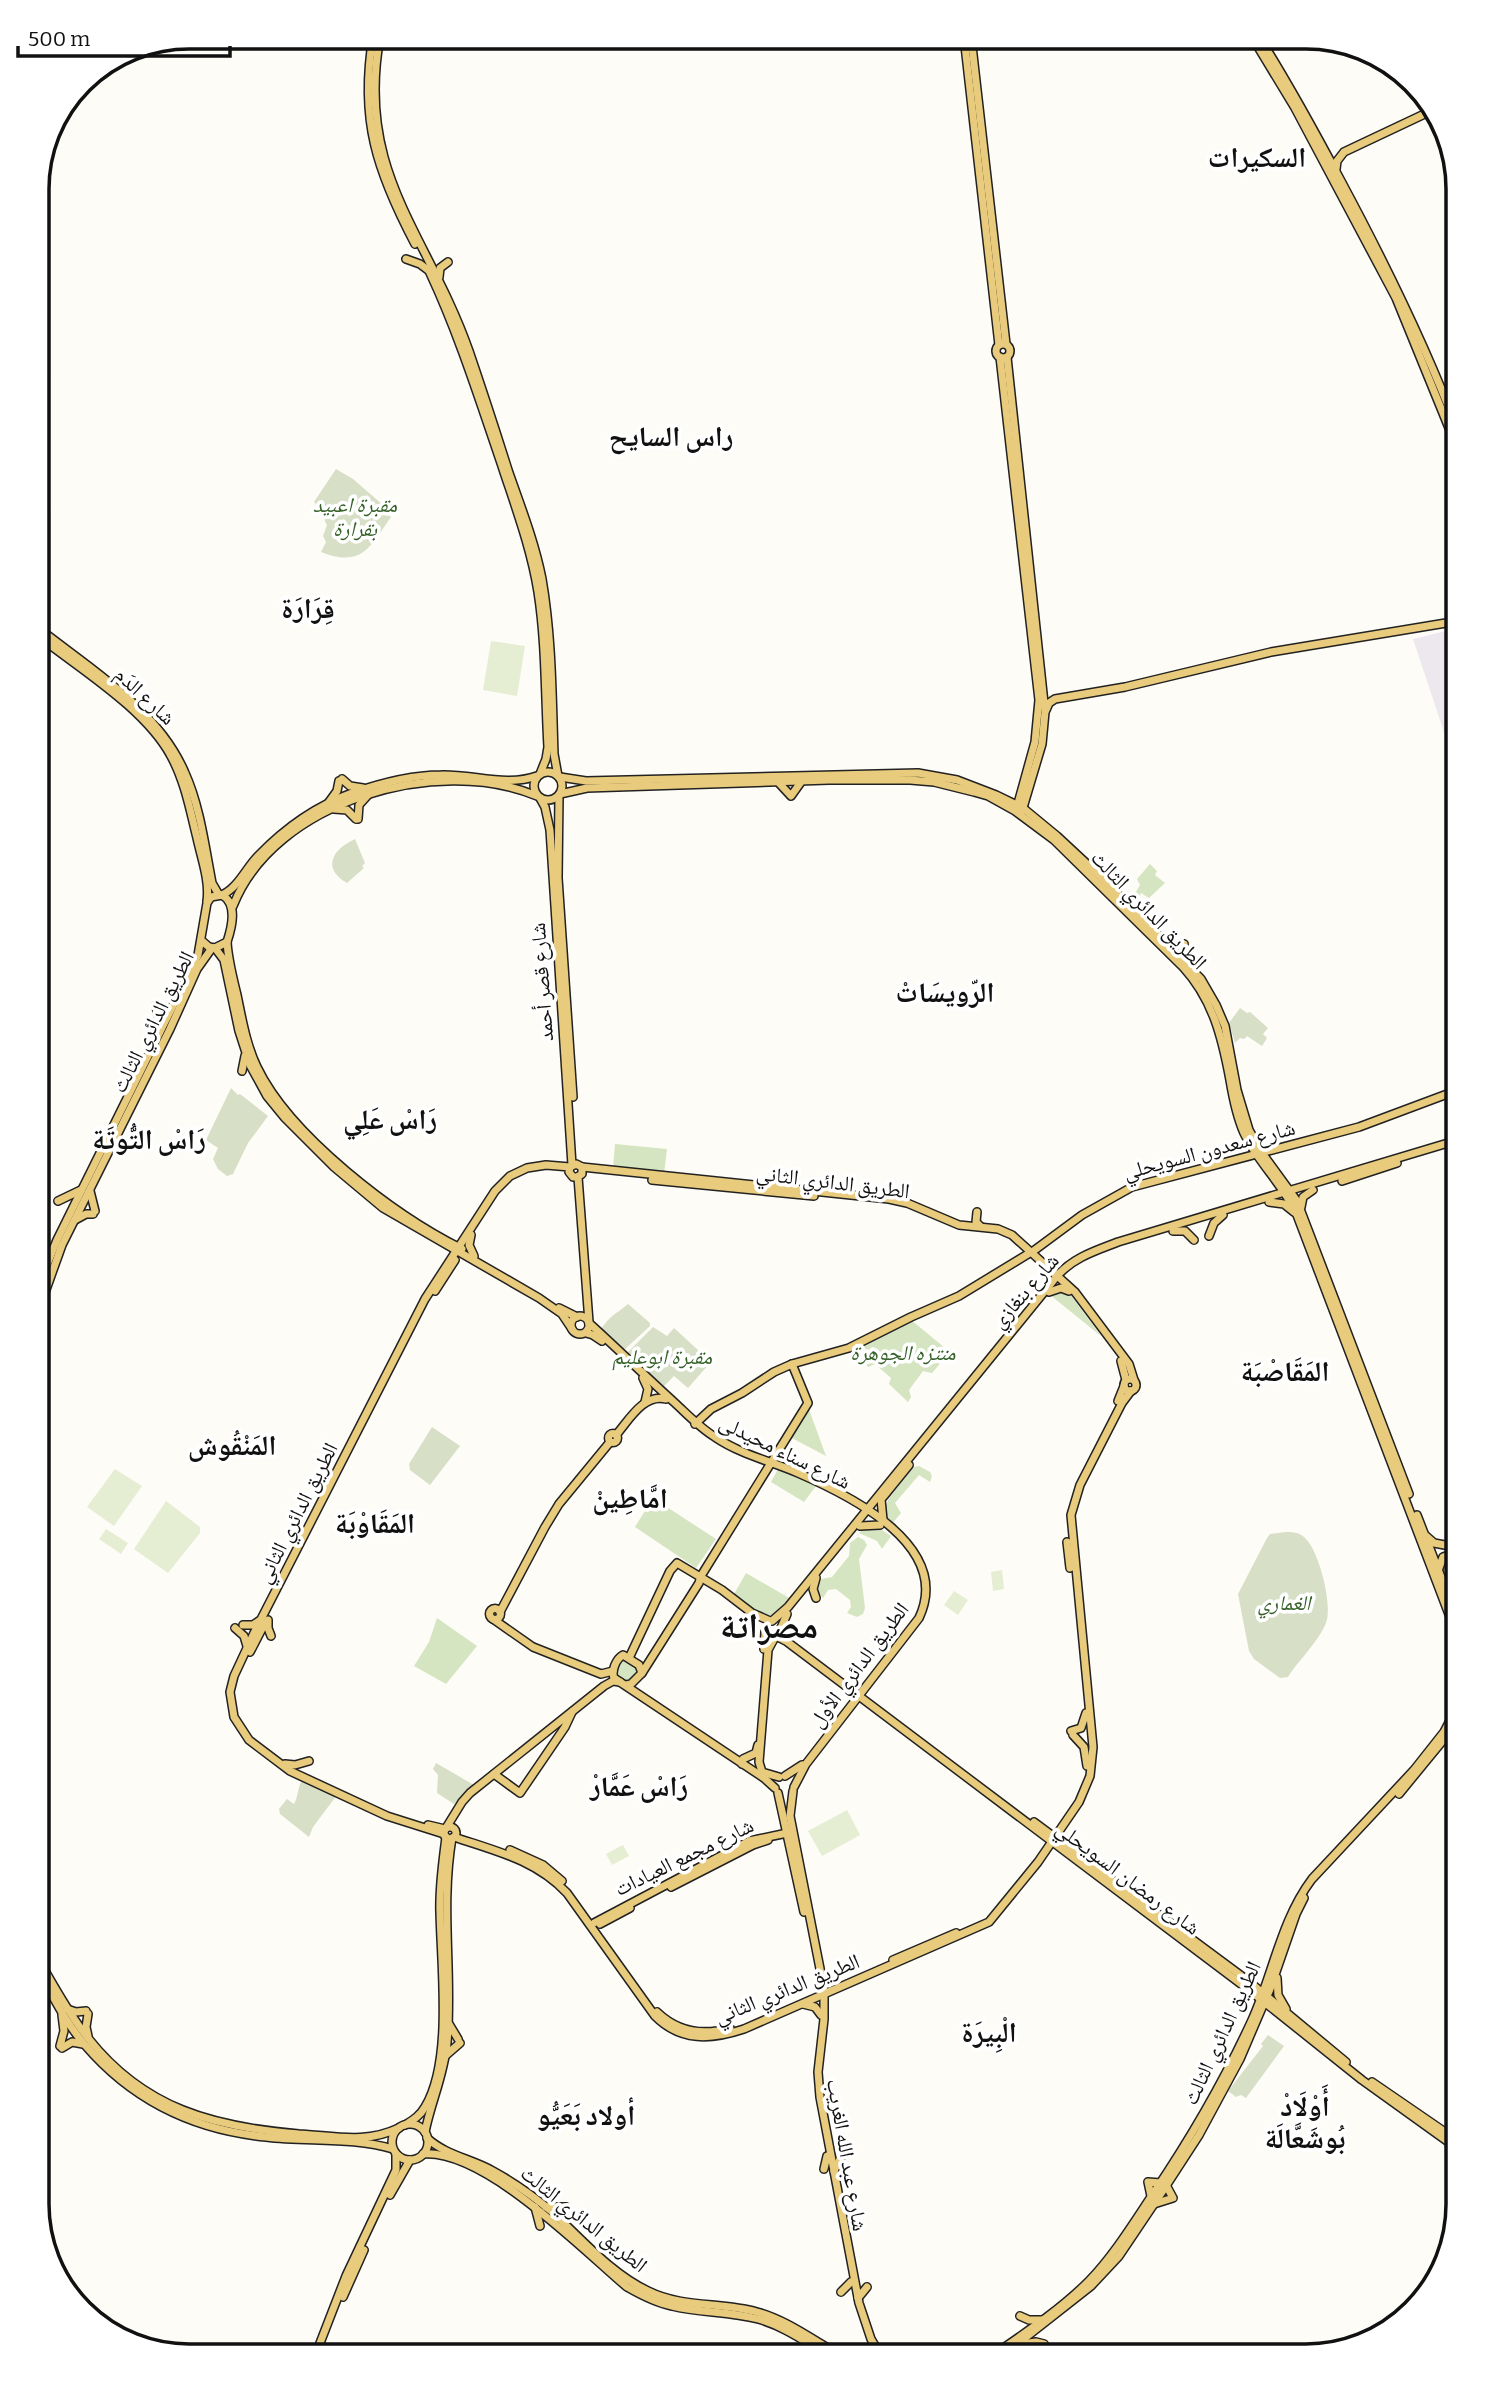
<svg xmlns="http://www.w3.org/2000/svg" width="1495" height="2393" font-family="Bitter,'Noto Naskh Arabic',serif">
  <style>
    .industrial { fill: #ede7ee }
    .green { fill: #d5e5c2 }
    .cemetery { fill: #d8dfc7 }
    .pitch { fill: #e5eed3 }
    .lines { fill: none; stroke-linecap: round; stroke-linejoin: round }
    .major-casing { stroke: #222; stroke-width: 10 }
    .major { stroke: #e8cb7c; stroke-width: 7 }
    .labels { text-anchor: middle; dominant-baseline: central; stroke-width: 7; stroke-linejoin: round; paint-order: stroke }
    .park-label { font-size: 21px; font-style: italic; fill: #356128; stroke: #fff }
    .street-label { font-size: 21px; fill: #111; stroke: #fff }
    .district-label { font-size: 28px; font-weight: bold; fill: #111; stroke: #fff }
    .town-label { font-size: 35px; font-weight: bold; fill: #111; stroke: #fff }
    .rim { fill: none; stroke: #111; stroke-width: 3.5 }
  </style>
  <rect width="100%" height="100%" fill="#fefcf6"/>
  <path class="industrial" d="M1458 628V760L1454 762 1413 639Z"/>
  <g class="green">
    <path d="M1150 864 1157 871 1155 875 1165 883 1149 898 1141 893 1137 900 1133 897 1140 885 1137 879Z"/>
    <path d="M615 1144 667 1149 664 1174 613 1169Z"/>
    <path d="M1058 1290 1069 1293 1101 1336 1050 1295Z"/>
    <path d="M911 1320 950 1352 932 1373 923 1371 909 1390 911 1397 908 1402 889 1384 891 1378 875 1364 868 1367 855 1353 856 1348Z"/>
    <path d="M807 1404 826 1456 788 1436Z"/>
    <path d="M919 1466 930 1472 932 1476 930 1482 919 1475 895 1503 901 1513 892 1524 886 1518 885 1508 889 1498 914 1467Z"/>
    <path d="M778 1469 816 1486 804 1502 771 1482Z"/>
    <path d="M653 1498 716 1539 696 1568 635 1527Z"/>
    <path d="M876 1526 891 1536 882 1549 877 1541 859 1533 863 1529Z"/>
    <path d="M858 1537 864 1540 867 1545 859 1559 865 1608 863 1614 857 1617 847 1613 851 1607 850 1600 836 1589 828 1590 823 1598 816 1591 821 1579 832 1577 849 1556 850 1543Z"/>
    <path d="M746 1573 791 1599C768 1629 759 1611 734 1594Z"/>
    <path d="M437 1618 477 1646 446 1684 414 1666 429 1642Z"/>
    <path d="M626 1658 636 1665 637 1671 628 1683 617 1675C616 1668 619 1661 626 1658Z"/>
  </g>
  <g class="cemetery">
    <path d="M336 469 353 479 390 511 388 515 391 517C370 547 362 568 321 552L326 542 323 536 327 525C322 517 322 509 314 502Z"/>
    <path d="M355 839 365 863 362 866 364 868 347 883C321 868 333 849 355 839Z"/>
    <path d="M1240 1008 1247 1013 1250 1012 1268 1028 1263 1034 1267 1038 1262 1046 1247 1036 1244 1039 1240 1038 1235 1043 1229 1023Z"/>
    <path d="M231 1088 238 1095 240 1094 268 1116 248 1143 233 1174 227 1176 218 1169 213 1159 218 1148 206 1140Z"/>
    <path d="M628 1304 650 1323V1326L624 1350 601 1329C611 1315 616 1314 628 1304Z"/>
    <path d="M653 1327 667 1336 674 1328 699 1351 709 1364 688 1388 674 1376 663 1387 626 1354Z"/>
    <path d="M432 1427 460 1446 430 1485 410 1470 409 1464Z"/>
    <path d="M1286 1532C1295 1532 1301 1533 1306 1539 1319 1552 1333 1605 1326 1623 1319 1641 1298 1661 1288 1677L1280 1678 1254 1659 1249 1651 1238 1594 1267 1538 1270 1534Z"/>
    <path d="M436 1763 474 1785 454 1804 437 1793 438 1775 433 1769Z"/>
    <path d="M303 1779 337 1795 313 1827 309 1837 280 1814 279 1809 287 1799 294 1804C299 1795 297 1787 303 1779Z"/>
    <path d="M1268 2035 1284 2046 1246 2098 1241 2095 1236 2097 1228 2091 1263 2046 1261 2044Z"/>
  </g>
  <g class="pitch">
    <path d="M491 641 525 646 517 696 483 690Z"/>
    <path d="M115 1469 142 1486 114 1526 87 1507Z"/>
    <path d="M166 1501 200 1527V1533L168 1573 134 1549Z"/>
    <path d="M106 1529 128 1543 121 1554 99 1539Z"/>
    <path d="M1002 1570 1004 1589 993 1591 991 1572Z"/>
    <path d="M954 1591 968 1600 958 1615 944 1605Z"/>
    <path d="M847 1810 860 1835 822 1856 808 1831Z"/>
    <path d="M623 1845 629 1856 612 1865 606 1854Z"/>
  </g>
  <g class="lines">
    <g class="major-casing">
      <g id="major">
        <path d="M373 37C359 119 377 172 415 244"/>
        <path d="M380 37C355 173 428 234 469 351 483 392 496 432 509 473 521 507 535 543 542 579 552 637 552 696 554 754L558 776"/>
        <path d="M964 37 999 345"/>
        <path d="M971 37 1006 344"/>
        <path d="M1252 37 1295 108 1396 298 1458 450"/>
        <path d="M1259 37C1289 84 1315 132 1341 181 1385 263 1425 344 1458 431"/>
        <path d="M1336 169 1337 161 1344 152 1433 110"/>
        <path d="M406 259 420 264 428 270"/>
        <path d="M430 273C459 335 479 399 501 463 515 506 531 548 538 592 546 643 545 695 548 747L546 759 540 774"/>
        <path d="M439 277 440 268 448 262"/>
        <circle cx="1003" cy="351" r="7"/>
        <path d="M1000 357 1039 700 1035 742 1017 807"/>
        <path d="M1007 357 1045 712 1042 744 1022 811"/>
        <path d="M37 627C90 669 158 709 185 773 200 806 205 847 212 883L219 895"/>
        <path d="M37 635C80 669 145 708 171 756 185 782 190 810 197 838 201 857 210 881 207 901"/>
        <path d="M1046 710 1049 703 1055 699 1125 687 1271 652 1458 621"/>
        <circle cx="548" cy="786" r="14"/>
        <path d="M560 777 586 781 918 773 957 780 996 795 1023 808 1057 836 1100 876 1201 979 1216 1005 1225 1026 1237 1090 1249 1130 1262 1153 1297 1201 1409 1494"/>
        <path d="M342 779 350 786 363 788"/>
        <path d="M779 783 791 796 801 782"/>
        <path d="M560 794 587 788 829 780H910L934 782 974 792 988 796 1015 811 1054 840 1183 967C1213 1000 1222 1037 1230 1080 1233 1098 1237 1117 1244 1133 1258 1163 1284 1185 1297 1215L1458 1638"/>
        <path d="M559 796 558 878 573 1097"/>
        <path d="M540 798 545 807 550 830 572 1165"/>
        <path d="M329 802 337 791 339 781"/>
        <path d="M334 809 347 810 356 819"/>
        <path d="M358 819 359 805 368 795"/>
        <path d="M222 895C238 888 246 868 258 856 284 829 316 806 352 793 381 783 410 775 441 775 473 774 507 787 537 776"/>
        <path d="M233 906C274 801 438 754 537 796"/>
        <path d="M227 942C228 960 233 978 237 995 242 1019 246 1044 257 1067 290 1136 394 1215 462 1249"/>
        <path d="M215 948 224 960 239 1031 250 1065 267 1096 285 1118 334 1167 383 1208 539 1298 562 1314 572 1329"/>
        <path d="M1182 957 1184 944"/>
        <path d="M156 1005 160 1028"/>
        <path d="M242 1071 245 1056"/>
        <path d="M582 1167 889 1199 907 1203 959 1225 998 1229 1012 1235 1075 1292 1129 1364 1134 1380"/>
        <path d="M578 1177 589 1322"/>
        <path d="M652 1180 814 1196"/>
        <path d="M1342 1181 1397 1163"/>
        <path d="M90 1191 95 1211"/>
        <path d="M58 1201 81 1190"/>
        <path d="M1269 1202 1284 1204 1294 1212"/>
        <path d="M1301 1207 1303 1197 1313 1190"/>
        <path d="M977 1212 976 1222 980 1226"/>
        <path d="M75 1220 86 1214H93"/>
        <path d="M1173 1231H1185L1194 1240"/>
        <path d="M471 1235 469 1245 474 1256"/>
        <path d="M1209 1236 1214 1223 1223 1215"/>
        <path d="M1032 1252 1082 1215 1132 1187 1359 1127 1458 1090"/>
        <path d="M435 1291 455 1260"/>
        <path d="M1049 1292 1061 1288 1069 1291"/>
        <path d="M37 1300 46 1267 57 1240 198 955 207 903 211 897 222 895C238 904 232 927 227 942L215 948 209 947 202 941"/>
        <path d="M559 1308 577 1317"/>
        <circle cx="580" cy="1325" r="9"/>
        <path d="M589 1323C618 1349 646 1377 675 1403 688 1415 700 1428 715 1437 740 1454 770 1461 798 1473 851 1496 953 1546 919 1618L806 1764 794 1787"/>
        <path d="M586 1333 593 1335 602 1341"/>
        <path d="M37 1345 43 1298 62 1245 170 1029 197 969 212 948"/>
        <path d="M1121 1361 1126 1380"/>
        <path d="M643 1378 648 1389 645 1402"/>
        <circle cx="1130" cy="1385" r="6"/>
        <path d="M1118 1401 1124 1386"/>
        <path d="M695 1424 711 1409 742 1393 774 1372 792 1364 849 1348 911 1317 959 1296 1028 1254"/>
        <circle cx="613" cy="1438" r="4.5"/>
        <path d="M616 1435C629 1420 644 1393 666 1399"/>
        <path d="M37 1478 41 1432 37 1361"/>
        <path d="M883 1497 909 1465"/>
        <path d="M881 1499 883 1520"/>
        <path d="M1417 1515 1458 1621"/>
        <path d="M860 1526 880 1525"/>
        <path d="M1426 1536 1434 1543 1450 1546"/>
        <path d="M1067 1542 1070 1568"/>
        <path d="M1439 1568 1443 1557 1455 1553"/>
        <path d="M701 1576 808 1403 792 1364"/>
        <path d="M816 1578 813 1589 816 1598"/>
        <circle cx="495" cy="1614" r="5.5"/>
        <path d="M500 1612 545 1527 559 1504 610 1442"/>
        <path d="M493 1619 533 1647 601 1674 613 1671"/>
        <path d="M268 1620V1628L271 1636"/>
        <path d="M772 1621 788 1607 1057 1276C1074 1257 1095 1251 1118 1242L1458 1140"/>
        <path d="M243 1625H253L259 1621"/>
        <path d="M235 1628 244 1636 247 1646"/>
        <path d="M781 1628 787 1614"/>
        <path d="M776 1636 786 1641 1253 1993 1362 2080 1458 2149"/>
        <path d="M775 1637 768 1650 759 1762 762 1772 779 1777"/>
        <path d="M764 1649 765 1632"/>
        <path d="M250 1652 265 1623"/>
        <path d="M629 1658 670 1571 677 1563 722 1590 752 1613 770 1621"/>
        <path d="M642 1673 699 1583 701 1576"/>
        <path d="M626 1685 631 1684 642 1673 639 1665 623 1655C616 1659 611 1671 614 1678L764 1778 775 1788"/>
        <path d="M1071 1731 1081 1728 1086 1713"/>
        <path d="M1073 1735 1084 1747 1087 1766"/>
        <path d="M285 1764 295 1765 309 1761"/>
        <path d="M742 1764 743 1759 756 1753 758 1745"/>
        <path d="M494 1774 520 1793 565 1727 572 1712"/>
        <path d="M785 1776 802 1765"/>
        <path d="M793 1791 790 1816 824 1989V2019L818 2072 820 2097 859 2303 871 2339 881 2356"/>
        <path d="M778 1793 804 1912"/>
        <path d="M1399 1794 1449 1733"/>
        <path d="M1034 1822 1247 1980 1346 2062"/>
        <path d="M428 1825 445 1829"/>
        <circle cx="450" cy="1833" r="6"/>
        <path d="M446 1828 462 1802 470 1793 604 1686 613 1681 620 1682"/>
        <path d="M444 1834 387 1816 290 1771 249 1740 234 1717 230 1692 234 1676 254 1633 425 1299 495 1191 510 1176 527 1168 546 1165 570 1167 576 1164 582 1167V1174L577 1177H573L569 1172 570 1167"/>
        <path d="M454 1837C496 1851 536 1860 567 1893L655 2016C681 2042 711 2040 744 2029L989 1922 1038 1862 1079 1802 1090 1776 1093 1747 1071 1515 1080 1485 1122 1403 1131 1391"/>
        <path d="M510 1850 543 1865 562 1881"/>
        <path d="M671 1887 753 1845 768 1840"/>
        <path d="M594 1923 749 1841 792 1832"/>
        <path d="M600 1924 630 1908"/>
        <path d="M37 1957C53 1984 68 2013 88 2038 144 2109 214 2127 299 2134 336 2136 365 2144 399 2128"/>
        <path d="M893 1960 956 1933"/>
        <path d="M37 1968C52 1994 65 2022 85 2045 132 2100 194 2130 266 2137 307 2142 353 2137 393 2149"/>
        <path d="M1277 1978 1278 1995 1286 2009"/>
        <path d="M803 2004 815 2007 821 2015"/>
        <path d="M67 2009 76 2012 86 2011"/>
        <path d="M657 2012C678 2032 703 2036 730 2028"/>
        <path d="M88 2014 86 2027 88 2036"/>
        <path d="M449 2024 458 2039"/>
        <path d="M60 2046 64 2031 62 2015"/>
        <path d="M62 2048 72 2042 83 2044"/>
        <path d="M445 2056 460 2043"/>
        <path d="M1372 2082 1458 2141"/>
        <circle cx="410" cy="2142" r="18"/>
        <path d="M405 2125C413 2120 420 2116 425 2107 453 2061 441 1966 440 1912 439 1887 443 1862 446 1837"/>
        <path d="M425 2132C431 2102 444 2075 447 2043 453 1974 440 1908 452 1838"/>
        <path d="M427 2138C445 2155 472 2159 493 2171 513 2182 533 2196 550 2210 581 2238 610 2273 648 2291 682 2308 721 2302 757 2312 787 2320 814 2341 842 2356"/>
        <path d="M423 2154C484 2149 582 2249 627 2287 641 2295 656 2303 672 2306 700 2313 729 2311 758 2319 784 2326 807 2343 830 2356"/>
        <path d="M824 2169 827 2156"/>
        <path d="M834 2171 842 2155"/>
        <path d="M390 2195 410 2160"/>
        <path d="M1151 2196 1148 2182 1161 2183"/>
        <path d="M1154 2204 1173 2198 1166 2185"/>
        <path d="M535 2207 540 2226"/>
        <path d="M546 2207H566"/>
        <path d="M841 2292 851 2282"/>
        <path d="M343 2297 364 2250"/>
        <path d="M858 2298 867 2287"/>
        <path d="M1020 2316 1029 2320H1042"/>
        <path d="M1022 2344 1036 2342 1044 2344"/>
        <path d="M315 2356 346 2276 396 2170V2154"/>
        <path d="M992 2356C1025 2333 1060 2310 1089 2281 1115 2254 1134 2222 1155 2191 1192 2136 1224 2081 1252 2020 1273 1974 1281 1920 1312 1879L1414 1770 1444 1732 1458 1705"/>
        <path d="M1002 2356 1091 2286 1119 2256 1162 2192 1199 2135 1240 2059 1270 1989 1296 1914 1304 1898"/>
      </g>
    </g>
    <use href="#major" class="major"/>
  </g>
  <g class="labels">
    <g class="park-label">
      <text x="355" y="505">مقبرة اعبيد<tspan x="355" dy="24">بقرارة</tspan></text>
      <text x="903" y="1353">منتزه الجوهرة</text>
      <text x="662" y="1357">مقبرة ابوعليم</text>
      <text x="1284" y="1603">الغماري</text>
    </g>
    <g class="street-label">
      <text transform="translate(145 696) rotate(43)">شارع الدَم</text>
      <text transform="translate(1149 910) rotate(46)">الطريق الدائري الثالث</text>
      <text transform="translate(542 982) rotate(-94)">شارع قصر أحمد</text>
      <text transform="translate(153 1022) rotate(-63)">الطريق الدائري الثالث</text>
      <text transform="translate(1209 1150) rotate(-15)">شارع سعدون السويحلي</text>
      <text transform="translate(833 1182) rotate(7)">الطريق الدائري الثاني</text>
      <text transform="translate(1025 1291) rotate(-49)">شارع بنغازي</text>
      <text transform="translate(785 1452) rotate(26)">شارع سناء محيدلى</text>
      <text transform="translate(297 1513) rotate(-63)">الطريق الدائري الثاني</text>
      <text transform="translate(859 1665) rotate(-53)">الطريق الدائري الأول</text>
      <text transform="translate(684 1857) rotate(-26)">شارع مجمع العيادات</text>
      <text transform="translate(1128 1878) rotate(37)">شارع رمضان السويحلي</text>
      <text transform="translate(787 1989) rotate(-22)">الطريق الدائري الثاني</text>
      <text transform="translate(1222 2033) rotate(-65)">الطريق الدائري الثالث</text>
      <text transform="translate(847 2155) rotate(80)">شارع عبد الله الغريب</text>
      <text transform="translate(584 2219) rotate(39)">الطريق الدائري الثالث</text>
    </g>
    <g class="district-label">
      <text x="1257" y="157">السكيرات</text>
      <text x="671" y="436">راس السايح</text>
      <text x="308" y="608">قِرَارَة</text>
      <text x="945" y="992">الرّويسَاتْ</text>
      <text x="390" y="1119">رَاسْ عَلِي</text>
      <text x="149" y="1139">رَاسْ التُّوتَة</text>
      <text x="1285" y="1371">المَقَاصْبَة</text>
      <text x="232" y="1445">المَنْقُوش</text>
      <text x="630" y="1498">امَّاطِينْ</text>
      <text x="375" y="1523">المَقَاوْبَة</text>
      <text x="639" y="1786">رَاسْ عَمَّارْ</text>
      <text x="989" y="2032">الْبِيرَة</text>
      <text x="1305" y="2106">أَوْلَادْ<tspan x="1305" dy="32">بُوشَعَّالَة</tspan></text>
      <text x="586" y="2115">أولاد بَعَيُّو</text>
    </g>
    <g class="town-label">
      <text x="769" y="1626">مصراتة</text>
    </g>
  </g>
  <path d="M0 0H1495V2393H0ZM189 49H1306A140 140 0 0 1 1446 189V2204A140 140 0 0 1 1306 2344H189A140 140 0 0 1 49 2204V189A140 140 0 0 1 189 49Z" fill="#fff" fill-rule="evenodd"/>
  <path class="rim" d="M189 49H1306A140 140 0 0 1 1446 189V2204A140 140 0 0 1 1306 2344H189A140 140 0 0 1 49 2204V189A140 140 0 0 1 189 49Z"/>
  <path d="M18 46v10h212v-10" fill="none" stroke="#111111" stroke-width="3.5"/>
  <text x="28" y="46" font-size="21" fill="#111111" stroke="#ffffff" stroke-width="5" paint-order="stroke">500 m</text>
</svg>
